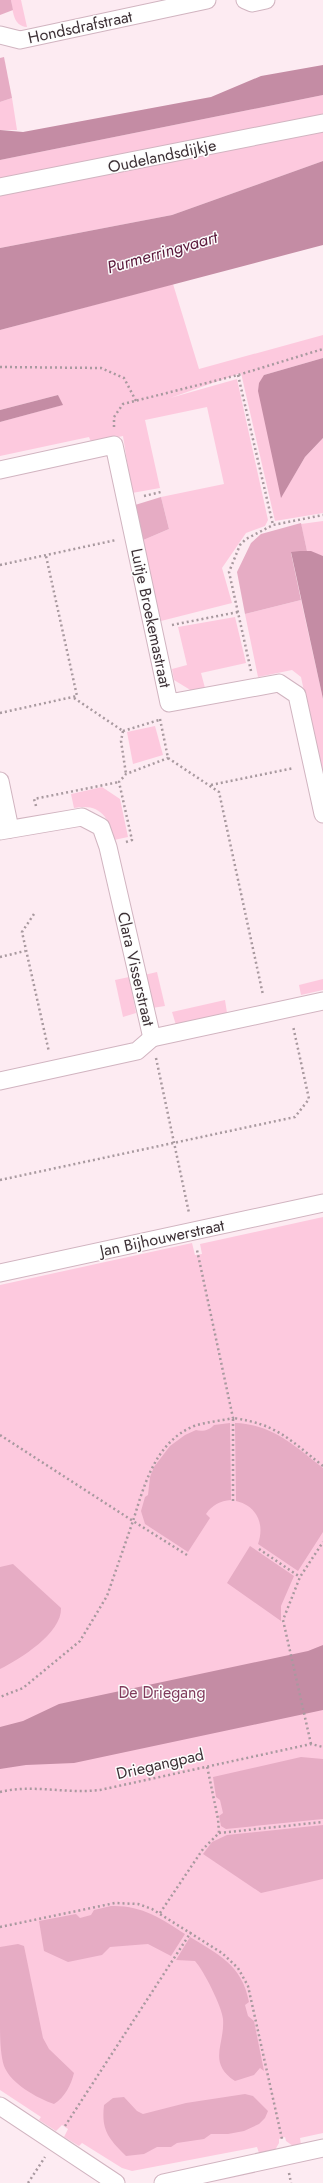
<svg xmlns="http://www.w3.org/2000/svg" width="323" height="2183" font-family="Jost,sans-serif">
  <style>
    .green { fill: #fdc9de }
    .forest { fill: #e6acc4 }
    .water { fill: #c48ca4 }
    .lines { fill: none; stroke-linecap: round; stroke-linejoin: round }
    .minor-casing { stroke: #d1b4c0; stroke-width: 19 }
    .path { stroke: #a8999f; stroke-width: 2.5; stroke-dasharray: 2 3; stroke-linecap: butt }
    .minor { stroke: #fff; stroke-width: 17 }
    .labels { text-anchor: middle; dominant-baseline: central; stroke-width: 3; stroke-linejoin: round; paint-order: stroke }
    .street-label { font-size: 16px; fill: #3c3035; stroke: #fdfdfd }
    .park-label { font-size: 16px; fill: #803b5c; stroke: #fdfdfd }
    .water-label { font-size: 17px; font-style: italic; fill: #5a183b; stroke: #fdfdfd }
  </style>
  <rect width="100%" height="100%" fill="#fdebf2"/>
  <g class="green">
    <path d="M11 0H21L27 27C13 26 13 11 11 0Z"/>
    <path d="M323 95V118L0 182V160Z"/>
    <path d="M12 98 17 130H0V102Z"/>
    <path d="M323 128V161L172 215 0 248V194Z"/>
    <path d="M173 284 199 369 323 335V358L264 375 281 497 305 457 323 438V513L275 521 241 373 170 398 237 379 268 520 265 526 246 533 222 568 232 603 157 622 141 541 169 529 161 497 224 484 207 407 145 420 160 488 132 493 123 436 91 442 89 437 0 456V422L62 405 58 395 0 410V330Z"/>
    <path d="M323 521V556L307 551 301 524Z"/>
    <path d="M301 600 323 699V782L301 677 292 670 258 677 245 614Z"/>
    <path d="M235 617 246 663 201 673 205 688 192 691 174 680 172 669 187 665 178 627Z"/>
    <path d="M155 726 163 755 133 764 127 732Z"/>
    <path d="M102 787 120 799 128 837 114 840C109 817 100 803 74 808L71 794Z"/>
    <path d="M157 972 165 1006 152 1008 144 975Z"/>
    <path d="M129 977 136 1013 123 1017 115 980Z"/>
    <path d="M323 979V990L301 995 299 985Z"/>
    <path d="M225 1000 227 1013 176 1025 172 1012Z"/>
    <path d="M323 1217V2133L300 2138 301 2145 293 2146 286 2141 285 2137 279 2139V2143L275 2150 259 2153 257 2147 132 2171 122 2168 82 2143 79 2146 64 2137 68 2129 62 2125 56 2131 39 2120 41 2117 0 2090V1285L192 1243 195 1255 202 1254 200 1244Z"/>
  </g>
  <g class="forest">
    <path d="M0 0H11L13 10 0 15Z"/>
    <path d="M4 57 12 98 0 102V58Z"/>
    <path d="M161 497 169 529 141 541 135 505Z"/>
    <path d="M301 523 307 551 291 553 301 600 245 614 237 572 251 543 261 534Z"/>
    <path d="M230 1423 231 1500C220 1501 212 1505 206 1514L210 1518 188 1552 145 1524 141 1511 145 1497 148 1495 150 1477 154 1467 170 1446 185 1435 196 1430C202 1432 210 1430 214 1425Z"/>
    <path d="M235 1423C272 1424 296 1447 323 1468V1532L298 1571 258 1544C265 1524 257 1506 236 1501Z"/>
    <path d="M250 1546 294 1576 281 1606V1621L227 1583Z"/>
    <path d="M13 1564 61 1608C62 1633 20 1659 0 1669V1567Z"/>
    <path d="M301 1757 323 1759V1819L226 1829 221 1826 219 1816 223 1813 220 1800 216 1797 213 1777Z"/>
    <path d="M323 1825V1879L261 1893 203 1854 212 1842 227 1835Z"/>
    <path d="M111 1906C141 1905 161 1918 185 1934L171 1956 148 1944 110 1947 102 1955 68 1962 44 1951 39 1921 76 1914 80 1918 91 1915 94 1910Z"/>
    <path d="M190 1937C217 1954 242 1964 249 2002L245 2005 248 2016 254 2021 264 2071 260 2068 254 2075 235 2081C207 2062 225 2045 223 2019 222 2007 204 1971 195 1961L176 1960Z"/>
    <path d="M18 1944 24 1946 43 2038 49 2049 74 2073C71 2085 65 2097 54 2104 37 2098 11 2084 4 2066 0 2053 0 2035 0 2021 0 1996 0 1972 0 1947Z"/>
    <path d="M245 2094 253 2096 268 2111 265 2118 259 2124 244 2131 228 2134H211L204 2139 177 2143 171 2147H157L144 2154 126 2156C109 2139 101 2131 104 2105L113 2098 124 2097 137 2111 143 2114 186 2103Z"/>
  </g>
  <g class="water">
    <path d="M323 65V95L0 160V130L23 132 211 97 261 76Z"/>
    <path d="M323 161V245L0 330V248L172 215Z"/>
    <path d="M323 358V438L305 457 281 498 258 391 259 383 264 375Z"/>
    <path d="M58 395 63 405 0 422V410Z"/>
    <path d="M300 551H311L323 556V699L291 552Z"/>
    <path d="M323 1645V1710L74 1763 26 1765 0 1769V1727L23 1721 59 1704 308 1651Z"/>
  </g>
  <g class="lines">
    <g class="minor-casing">
      <g id="minor">
        <path d="M245 0 252 3 266 0"/>
        <path d="M0 35 20 40 207 0"/>
        <path d="M0 187 323 123"/>
        <path d="M0 470 114 445 169 703 279 683 297 695 323 814"/>
        <path d="M0 781 10 829"/>
        <path d="M0 831 82 817 101 827 108 847 152 1038 323 1001"/>
        <path d="M0 1081 137 1051 152 1038"/>
        <path d="M0 1273 323 1203"/>
        <path d="M0 2106 116 2183"/>
        <path d="M163 2183 323 2148"/>
      </g>
    </g>
    <g class="path">
      <path d="M0 367 101 368 124 378 136 401"/>
      <path d="M238 375 273 525"/>
      <path d="M114 427V417L123 404 238 375 323 349"/>
      <path d="M144 496 161 492"/>
      <path d="M0 565 116 540"/>
      <path d="M172 625 238 612"/>
      <path d="M251 671 229 572 240 545 246 539 273 525 323 515"/>
      <path d="M74 698 123 731"/>
      <path d="M0 713 77 696 46 556"/>
      <path d="M160 719 168 758"/>
      <path d="M123 731 121 741 126 774"/>
      <path d="M123 731 159 720"/>
      <path d="M168 758 219 792 263 995"/>
      <path d="M211 785 294 768"/>
      <path d="M36 806 34 799 119 782"/>
      <path d="M126 842 132 840 119 782 126 774 168 758"/>
      <path d="M34 914 22 932 49 1052"/>
      <path d="M0 957 25 951"/>
      <path d="M156 1058 189 1213"/>
      <path d="M0 1180 295 1117 309 1099 293 1026"/>
      <path d="M0 1435 133 1521 107 1596 80 1641 23 1688 0 1697"/>
      <path d="M233 1501V1418C277 1424 290 1440 323 1466"/>
      <path d="M259 1549 300 1577"/>
      <path d="M187 1555 133 1521C144 1486 155 1442 194 1426 206 1422 220 1421 233 1418L197 1250"/>
      <path d="M311 1744 283 1620 300 1577 323 1542"/>
      <path d="M0 1792C33 1784 66 1794 100 1790L311 1744 323 1747"/>
      <path d="M219 1833 323 1822"/>
      <path d="M160 1913 203 1849 219 1833 218 1819 207 1766"/>
      <path d="M0 1927 115 1903 138 1904 152 1909 222 1953 238 1968 248 1986 282 2139"/>
      <path d="M65 2126 191 1932"/>
      <path d="M289 2173 291 2183"/>
      <path d="M28 2183 45 2157"/>
    </g>
    <use href="#minor" class="minor"/>
  </g>
  <g class="labels">
    <g class="street-label">
      <text transform="translate(80 27) rotate(-12)">Hondsdrafstraat</text>
      <text transform="translate(162 156) rotate(-12)">Oudelandsdijkje</text>
      <text transform="translate(151 618) rotate(78)">Luitje Broekemastraat</text>
      <text transform="translate(136 969) rotate(77)">Clara Visserstraat</text>
      <text transform="translate(162 1238) rotate(-12)">Jan Bijhouwerstraat</text>
      <text transform="translate(160 1764) rotate(-13)">Driegangpad</text>
    </g>
    <g class="park-label">
      <text x="162" y="1692">De Driegang</text>
    </g>
    <g class="water-label">
      <text transform="translate(162 252) rotate(-16)">Purmerringvaart</text>
    </g>
  </g>
</svg>
